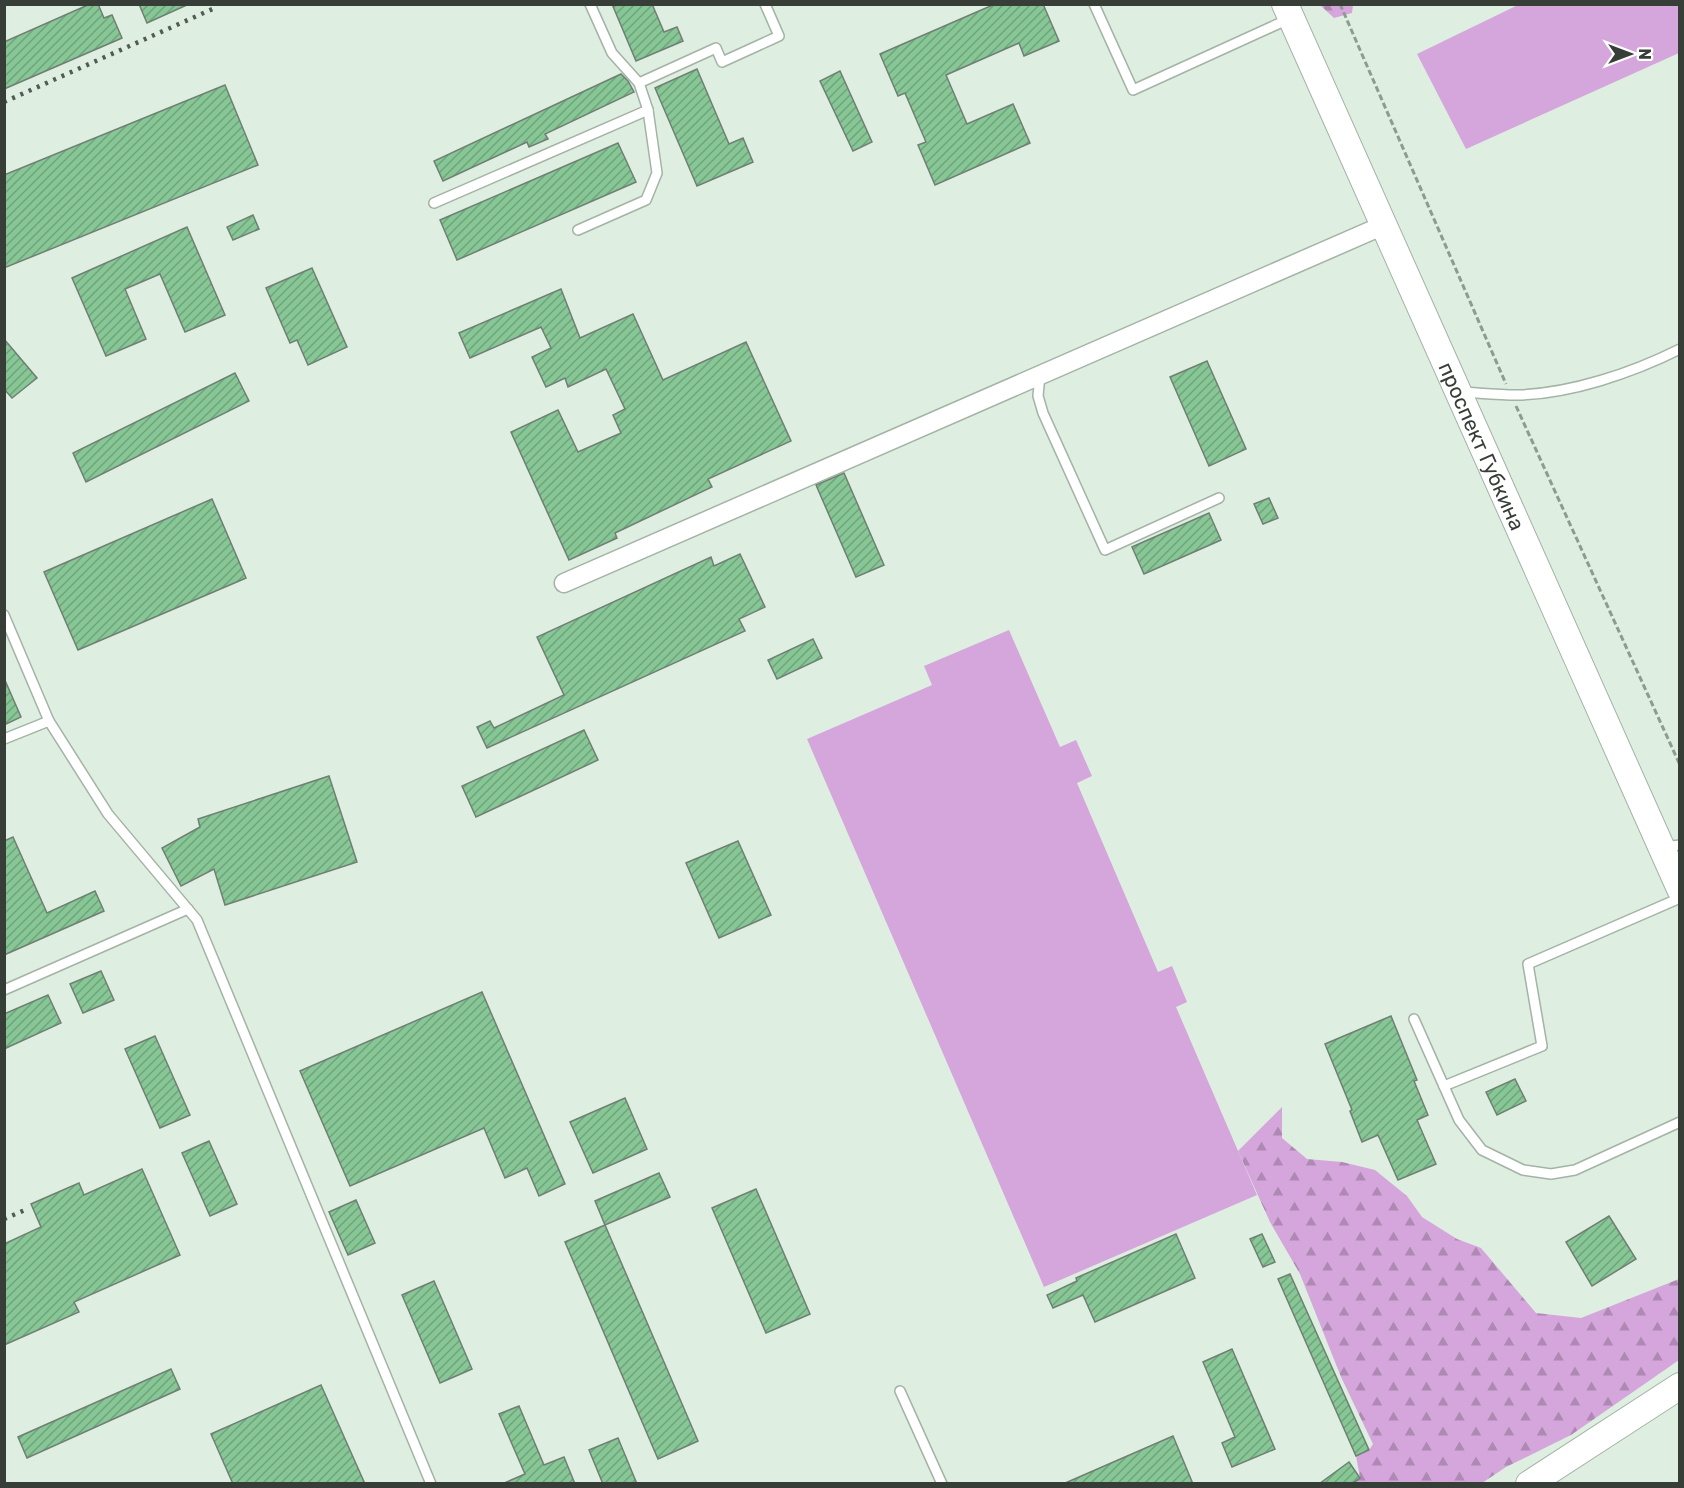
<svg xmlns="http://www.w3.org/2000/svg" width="1684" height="1488" font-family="Rubik,sans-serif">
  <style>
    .green { fill: #d5a6db }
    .forest { fill: url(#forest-firs) }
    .building { fill: url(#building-hatch); stroke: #707f73; stroke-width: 1.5 }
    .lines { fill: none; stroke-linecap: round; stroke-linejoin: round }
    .lane-casing { stroke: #a3b3a6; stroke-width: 12 }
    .street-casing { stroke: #a3b3a6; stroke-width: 21 }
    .secondary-casing { stroke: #a3b3a6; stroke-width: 28 }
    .path { stroke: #8f9b91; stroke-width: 3; stroke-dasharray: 6 3; stroke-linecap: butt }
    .lane { stroke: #fff; stroke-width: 9 }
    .street { stroke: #fff; stroke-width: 18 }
    .secondary { stroke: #fff; stroke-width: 26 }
    .rail { stroke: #525a53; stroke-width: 4.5; stroke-dasharray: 3 6; stroke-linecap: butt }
    .labels { text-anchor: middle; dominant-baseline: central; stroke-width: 6; stroke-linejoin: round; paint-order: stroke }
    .street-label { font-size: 21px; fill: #373e38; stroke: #fff }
  </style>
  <defs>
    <pattern id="forest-firs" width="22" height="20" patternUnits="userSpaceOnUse" patternTransform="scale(1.5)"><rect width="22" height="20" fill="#d5a6db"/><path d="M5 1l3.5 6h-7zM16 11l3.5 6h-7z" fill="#ae89b3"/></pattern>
    <pattern id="building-hatch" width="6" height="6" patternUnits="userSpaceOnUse" patternTransform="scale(1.5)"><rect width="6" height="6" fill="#87c796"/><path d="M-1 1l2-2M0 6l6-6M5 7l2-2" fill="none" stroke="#6fa37b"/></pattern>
  </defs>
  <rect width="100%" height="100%" fill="#deeee1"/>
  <g class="green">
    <path d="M1520 4 1679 5V53L1466 149 1417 54Z"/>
    <path d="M1009 630 1060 747 1076 740 1092 776 1077 783 1158 972 1172 966 1187 1002 1176 1007 1257 1195 1044 1287 807 739 932 685 924 666Z"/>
  </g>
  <g class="forest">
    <path d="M1320 5H1353L1352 13 1334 18Z"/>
    <path d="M1282 1107V1138L1307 1159 1342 1162 1375 1170 1407 1196 1422 1217 1457 1239 1481 1248 1536 1313 1581 1318 1679 1279V1360L1571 1435 1506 1467 1482 1483H1352L1360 1478 1356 1456 1369 1450 1373 1444 1341 1377 1300 1274 1270 1222 1238 1151Z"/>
  </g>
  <g class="building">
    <path d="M90 4H98L104 18 112 15 122 38 4 89V42Z"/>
    <path d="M139 4H189L147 23Z"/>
    <path d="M612 4H652L664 32 677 27 683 41 636 61Z"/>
    <path d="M995 4H1043L1059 41 1024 56 1019 43 946 75 967 124 1013 104 1030 143 935 185 918 145 926 142 905 93 898 96 880 54Z"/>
    <path d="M697 69 729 144 743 138 753 162 697 186 655 88Z"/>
    <path d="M840 71 872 142 853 151 820 81Z"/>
    <path d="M621 74 628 81 634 92 545 134 548 139 529 147 527 142 443 181 434 161Z"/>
    <path d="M225 85 258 165 4 268V175Z"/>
    <path d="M618 143 636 182 457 260 440 220Z"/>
    <path d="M253 215 259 229 233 240 227 227Z"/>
    <path d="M187 227 225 315 185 332 160 274 125 289 146 339 106 356 72 278Z"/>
    <path d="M312 268 347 347 308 365 297 340 290 343 266 288Z"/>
    <path d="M561 289 580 338 633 314 663 380 746 342 791 441 708 479 712 487 615 533 617 538 569 560 511 432 558 410 578 452 621 433 613 415 625 409 606 369 568 387 565 378 546 387 532 357 551 348 541 327 470 358 459 333Z"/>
    <path d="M4 339 37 378 12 398 4 389Z"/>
    <path d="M1207 361 1246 449 1209 466 1170 377Z"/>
    <path d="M235 373 249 401 86 482 73 453Z"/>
    <path d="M844 473 884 565 856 577 816 485Z"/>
    <path d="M1269 498 1278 518 1263 524 1254 504Z"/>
    <path d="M212 499 246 578 78 650 44 572Z"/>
    <path d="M1209 513 1221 540 1144 574 1132 547Z"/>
    <path d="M740 554 765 607 739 619 745 631 487 748 477 727 490 721 494 728 564 695 537 637 711 557 714 566Z"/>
    <path d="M813 639 822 658 777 679 768 660Z"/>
    <path d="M4 678 21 717 4 725Z"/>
    <path d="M584 730 598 760 476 817 462 786Z"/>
    <path d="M329 776 357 862 225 905 214 869 181 886 162 848 200 827 198 819Z"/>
    <path d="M13 837 47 913 95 891 104 911 4 955V841Z"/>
    <path d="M738 841 771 915 719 938 686 863Z"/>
    <path d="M101 971 114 1000 83 1013 70 984Z"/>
    <path d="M482 992 565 1184 539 1196 527 1168 505 1178 484 1128 350 1186 300 1071Z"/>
    <path d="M48 995 61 1023 4 1049V1014Z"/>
    <path d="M1391 1016 1417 1080 1414 1081 1428 1115 1417 1120 1436 1164 1398 1180 1378 1135 1362 1142 1350 1111 1352 1110 1325 1044Z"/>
    <path d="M155 1036 190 1115 160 1128 125 1049Z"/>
    <path d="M1515 1079 1526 1101 1497 1115 1486 1092Z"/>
    <path d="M625 1098 647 1149 593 1173 570 1122Z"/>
    <path d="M209 1141 237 1204 210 1216 182 1153Z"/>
    <path d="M142 1169 180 1255 74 1302 79 1312 4 1345V1244L41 1227 31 1204 79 1183 84 1195Z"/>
    <path d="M659 1173 670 1197 605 1225 595 1201Z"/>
    <path d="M756 1189 810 1314 766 1333 712 1208Z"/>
    <path d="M356 1200 375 1243 348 1255 329 1212Z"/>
    <path d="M1609 1216 1636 1259 1592 1286 1566 1242Z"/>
    <path d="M605 1225 698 1441 658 1459 565 1242Z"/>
    <path d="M1176 1234 1195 1278 1095 1322 1083 1295 1053 1308 1047 1295 1077 1281 1076 1278Z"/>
    <path d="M1262 1234 1275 1262 1263 1267 1250 1239Z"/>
    <path d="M1290 1274 1369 1450 1356 1456 1278 1279Z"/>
    <path d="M434 1281 472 1369 440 1383 402 1295Z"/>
    <path d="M1232 1349 1275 1449 1232 1467 1222 1443 1235 1437 1203 1362Z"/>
    <path d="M171 1369 180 1389 27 1458 18 1437Z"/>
    <path d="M321 1385 365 1484H233L211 1434Z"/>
    <path d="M519 1406 544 1465 564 1457 575 1484H502L525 1474 499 1414Z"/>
    <path d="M1173 1436 1193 1484H1063Z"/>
    <path d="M618 1438 637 1484H603L589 1450Z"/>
    <path d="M1349 1462 1360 1478 1352 1484H1319Z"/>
  </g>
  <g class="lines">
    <g class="lane-casing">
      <g id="lane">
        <path d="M590 4 612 53 639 83"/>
        <path d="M1094 4 1133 90 1291 18"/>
        <path d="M434 203 648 110"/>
        <path d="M578 230 646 200 657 173 648 110 639 83 716 48 722 62 779 36 765 4"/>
        <path d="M1040 375 1038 396 1043 413 1105 550 1219 498"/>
        <path d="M1462 392C1480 393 1498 395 1517 395 1570 394 1632 373 1680 349"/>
        <path d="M4 615 49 721 108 814 197 920 431 1484"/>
        <path d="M4 739 49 721"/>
        <path d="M1663 847 1680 845"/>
        <path d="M4 990 188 909"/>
        <path d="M1414 1019 1459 1120 1482 1150 1523 1170 1551 1174 1575 1170 1680 1122"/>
        <path d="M1444 1086 1542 1046 1528 964 1680 898"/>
        <path d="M900 1391 942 1484"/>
      </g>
    </g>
    <g class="street-casing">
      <path id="street" d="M564 583 1384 225"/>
    </g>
    <g class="secondary-casing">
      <g id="secondary">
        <path id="s1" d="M1285 4 1680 889"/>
        <path d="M1529 1484 1680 1386"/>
      </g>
    </g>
    <g class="path">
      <path d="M1340 4 1506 384"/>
      <path d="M1516 406 1680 765"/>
    </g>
    <use href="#lane" class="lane"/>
    <use href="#street" class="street"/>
    <use href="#secondary" class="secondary"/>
    <g class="rail">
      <path d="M4 102 217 7"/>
      <path d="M4 1219 25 1210"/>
    </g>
  </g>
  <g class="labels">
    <g class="street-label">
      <text stroke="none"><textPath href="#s1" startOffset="484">проспект Губкина</textPath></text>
    </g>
  </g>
  <rect width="1684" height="1488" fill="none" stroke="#373e38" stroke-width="12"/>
  <g transform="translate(1630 54) rotate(90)" stroke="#ffffff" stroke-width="4.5" paint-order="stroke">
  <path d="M0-4.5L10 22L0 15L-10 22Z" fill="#373e38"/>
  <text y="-9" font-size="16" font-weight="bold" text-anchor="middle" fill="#373e38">N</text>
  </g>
</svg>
